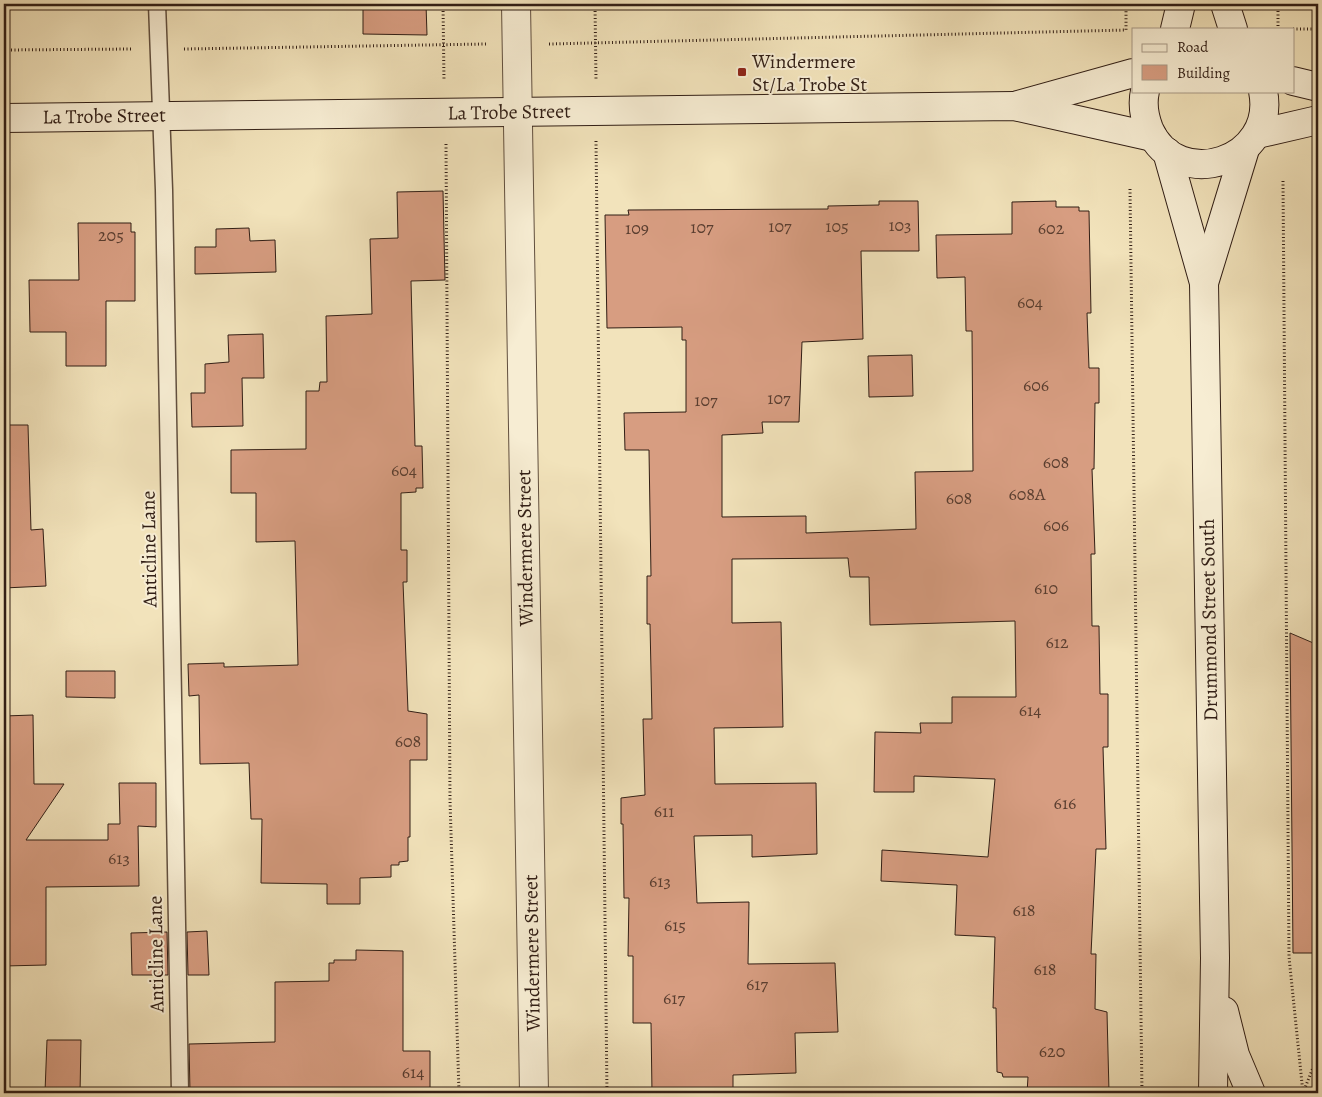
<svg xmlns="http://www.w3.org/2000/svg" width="1322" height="1097" font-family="Alegreya,serif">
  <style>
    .building { fill: #d79d81; stroke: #311e15 }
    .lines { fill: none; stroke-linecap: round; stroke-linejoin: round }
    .service-casing { stroke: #614f3e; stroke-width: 19 }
    .minor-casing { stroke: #614f3e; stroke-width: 30 }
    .secondary-casing { stroke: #311e15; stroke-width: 30 }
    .path { stroke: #311e15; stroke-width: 3; stroke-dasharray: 1 2.5; stroke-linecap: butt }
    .service { stroke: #f7edd3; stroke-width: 16 }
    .minor { stroke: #f7edd3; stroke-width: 28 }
    .secondary { stroke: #f7edd3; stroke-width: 28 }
    .poi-dot { fill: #8f2418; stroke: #f7edd3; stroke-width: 2 }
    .labels { text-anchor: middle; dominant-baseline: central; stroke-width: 4; stroke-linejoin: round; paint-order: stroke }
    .number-label { font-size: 18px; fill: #5a3e30 }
    .poi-label { font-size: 20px; fill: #311e15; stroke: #f7edd3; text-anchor: start }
    .street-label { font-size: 20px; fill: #311e15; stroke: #f7edd3 }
  </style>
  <rect width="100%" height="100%" fill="#f2e3bb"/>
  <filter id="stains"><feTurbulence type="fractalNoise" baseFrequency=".004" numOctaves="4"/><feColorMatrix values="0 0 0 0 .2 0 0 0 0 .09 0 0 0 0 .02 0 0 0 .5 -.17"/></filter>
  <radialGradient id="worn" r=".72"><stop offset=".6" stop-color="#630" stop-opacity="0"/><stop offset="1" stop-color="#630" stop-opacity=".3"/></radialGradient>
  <g class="building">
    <path d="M363 4H426L427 35 363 34Z"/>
    <path d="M443 191 445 280 411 281 415 446H422L423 488H416V492L401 493V550H407V582H403L408 711 427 714V760H410V837H408V861L399 862V865H391V877L360 878V904H327V884L261 883 262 819H251L249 763 200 764 199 695 189 696 188 664 224 663V667L298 665 295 541 256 542V493H231V450L306 449V391H319L320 382H327L326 316 372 314 370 239 398 238 397 192Z"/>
    <path d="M879 201H918L919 251H861L863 339 802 342 799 422H762L763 433 722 435V517L806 516V533L916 529 915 472 973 471 972 331H966L965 277 937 278 936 235 1012 234V202L1056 201V207H1079V211H1089L1091 313H1087L1089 368H1099V403H1095L1094 469H1092L1095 554H1091L1092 626H1099L1100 694H1108V747H1103L1106 849H1096L1091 954H1096L1095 1009 1107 1012 1109 1092 1027 1093 1028 1077H1003L1002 1073 997 1072 996 1008H993L995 937 955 935 957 885 881 881 882 850 988 857 995 779 914 776V792H874L875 732 921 733 920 723H952V697H1016L1015 621 870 625 869 577H850L848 558 732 559V623L781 622 783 727 714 728 715 784 816 783 817 854 752 857V835L694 836 697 903 749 902 748 964 835 963 838 1032 795 1033 796 1073 733 1075V1093H652L651 1023H633V956H628L629 898H624L623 824H621V798L645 795 643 719H652L650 624H647V576H651L649 450H625L624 413 686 412V340H682V327L607 328 605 215H629L628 210 828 209V206L879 205Z"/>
    <path d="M78 223H131V232H135V301H106V366H66V332H30L29 280H79Z"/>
    <path d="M249 228 250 241 275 240 276 272 195 274V247H216V229Z"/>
    <path d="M263 334 264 378H242L243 426 192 427 191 393H205V364L229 362 228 335Z"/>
    <path d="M912 355 913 396 869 397 868 356Z"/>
    <path d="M4 425H28L31 530 43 529 46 586 4 588Z"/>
    <path d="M1290 633 1318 645V953H1293Z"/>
    <path d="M66 671H115V698L66 697Z"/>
    <path d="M33 715 34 784H64L26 840H108V824H120L119 783H156V827L138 826 139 886 46 887V965L4 966V716Z"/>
    <path d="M207 931 209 975H188L187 932Z"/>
    <path d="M167 932 168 975H132L131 933Z"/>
    <path d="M356 950 403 951V1051H430V1093H365V1088L292 1090 293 1093H190L189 1044 275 1042V982L329 981V963H334V960H356Z"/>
    <path d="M47 1040H81L80 1093 45 1092Z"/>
  </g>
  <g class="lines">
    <g class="service-casing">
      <path id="service" d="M157 4 164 190 180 1093"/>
    </g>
    <g class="minor-casing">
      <path id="minor" d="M516 4 534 1093"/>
    </g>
    <g class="secondary-casing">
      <g id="secondary">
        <path d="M1225 4 1233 29"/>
        <path d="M1175 29 1181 4"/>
        <path d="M1293 81 1318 87"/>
        <path d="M1145 91C1142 104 1144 116 1149 129 1178 194 1277 161 1263 91"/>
        <path d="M1018 105 1133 73"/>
        <path d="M4 118 1014 106 1153 137"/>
        <path d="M1257 134 1318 120"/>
        <path d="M1167 152 1204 283 1215 958 1213 1093"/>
        <path d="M1204 283 1245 149"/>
        <path d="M1224 1011 1235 1055 1251 1093"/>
      </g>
    </g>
    <g class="path">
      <path d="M443 4 444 81"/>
      <path d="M595 4 596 80"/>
      <path d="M1278 4V29"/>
      <path d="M1293 29H1318"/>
      <path d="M549 44 1126 30V4"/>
      <path d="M184 49 486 44"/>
      <path d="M4 50 133 49"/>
      <path d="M596 141 607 1093"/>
      <path d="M446 144 450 800 459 1093"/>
      <path d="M1283 181 1289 957 1303 1093"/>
      <path d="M1130 189 1142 1093"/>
      <path d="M1303 1093 1318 1055"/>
    </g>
    <use href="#service" class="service"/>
    <use href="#minor" class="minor"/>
    <use href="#secondary" class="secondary"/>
  </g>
  <rect class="poi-dot" x="737" y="67" width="10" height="10" rx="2.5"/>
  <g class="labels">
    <g class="number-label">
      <text x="900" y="225">103</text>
      <text x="780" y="226">107</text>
      <text x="837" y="226">105</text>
      <text x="702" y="227">107</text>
      <text x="637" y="228">109</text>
      <text x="1051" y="228">602</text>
      <text x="111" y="235">205</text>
      <text x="1030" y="302">604</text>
      <text x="1036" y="385">606</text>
      <text x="779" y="398">107</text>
      <text x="706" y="400">107</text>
      <text x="1056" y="462">608</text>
      <text x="404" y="470">604</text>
      <text x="1027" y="494">608A</text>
      <text x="959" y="498">608</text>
      <text x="1056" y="525">606</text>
      <text x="1046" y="588">610</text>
      <text x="1057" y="642">612</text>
      <text x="1030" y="710">614</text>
      <text x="408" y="741">608</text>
      <text x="1065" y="803">616</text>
      <text x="664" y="811">611</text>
      <text x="119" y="858">613</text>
      <text x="660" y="881">613</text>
      <text x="1024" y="910">618</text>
      <text x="675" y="925">615</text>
      <text x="1045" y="969">618</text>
      <text x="757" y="984">617</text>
      <text x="674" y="998">617</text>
      <text x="1052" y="1051">620</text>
      <text x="413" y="1072">614</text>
    </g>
    <g class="poi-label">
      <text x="752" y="61">Windermere<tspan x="752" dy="23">St/La Trobe St</tspan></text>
    </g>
    <g class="street-label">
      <text transform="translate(509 112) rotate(-1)">La Trobe Street</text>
      <text transform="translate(104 116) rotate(-1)">La Trobe Street</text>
      <text transform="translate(525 548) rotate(-91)">Windermere Street</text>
      <text transform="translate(149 549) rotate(-91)">Anticline Lane</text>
      <text transform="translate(1209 620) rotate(-91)">Drummond Street South</text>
      <text transform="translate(532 953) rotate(-91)">Windermere Street</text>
      <text transform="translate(156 954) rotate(-91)">Anticline Lane</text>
    </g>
  </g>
  <rect width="1322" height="1097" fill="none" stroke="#f2e3bb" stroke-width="20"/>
  <rect x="5" y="5" width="1312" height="1087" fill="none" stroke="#311e15" stroke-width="2.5"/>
  <rect x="10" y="10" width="1302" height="1077" fill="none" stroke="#311e15"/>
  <rect x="1132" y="28" width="162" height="65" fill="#f7edd3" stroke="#a89a87"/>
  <rect x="1142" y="44" width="25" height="8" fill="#f7edd3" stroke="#a89a87"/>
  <text x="1177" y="52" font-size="15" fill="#311e15">Road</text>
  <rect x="1142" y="65" width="25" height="15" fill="#d79d81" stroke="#a89a87"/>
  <text x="1177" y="78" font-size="15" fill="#311e15">Building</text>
  <rect width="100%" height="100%" filter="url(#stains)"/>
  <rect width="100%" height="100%" fill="url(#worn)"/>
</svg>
